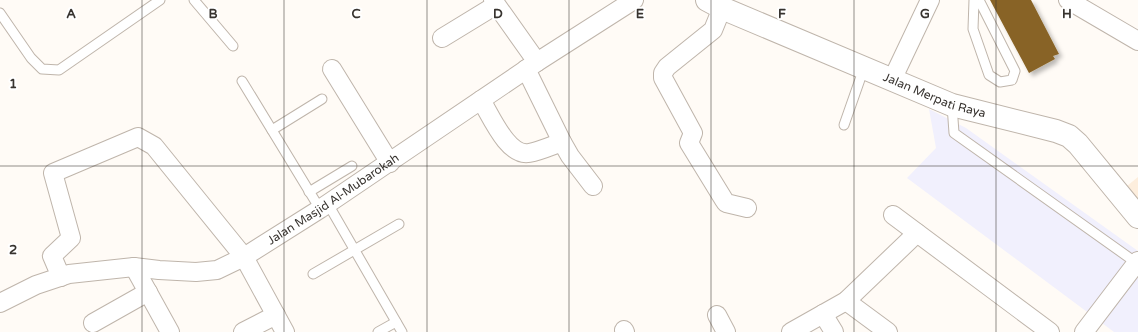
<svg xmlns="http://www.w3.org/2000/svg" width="1138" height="332" font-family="'Varela Round',sans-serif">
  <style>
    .commercial { fill: #f1f0fd }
    .built { fill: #fdeedd }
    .building { fill: #886325; filter: url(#shadow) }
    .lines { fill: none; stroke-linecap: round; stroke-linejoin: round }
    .service-casing { stroke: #bfb5ab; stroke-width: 11 }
    .minor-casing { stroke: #bfb5ab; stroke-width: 20 }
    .secondary-casing { stroke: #bfb5ab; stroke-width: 24 }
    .service { stroke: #fff; stroke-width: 9 }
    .minor { stroke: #fff; stroke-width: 18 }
    .secondary { stroke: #fff; stroke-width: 22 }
    .grid { fill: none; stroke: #37332f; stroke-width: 1; stroke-opacity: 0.55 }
    .labels { text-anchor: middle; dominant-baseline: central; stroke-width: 4; stroke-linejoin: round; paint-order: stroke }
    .street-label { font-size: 12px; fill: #37332f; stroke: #fff }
    .grid-label { font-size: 13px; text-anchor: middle; font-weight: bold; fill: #37332f; stroke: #fff; stroke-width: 4; stroke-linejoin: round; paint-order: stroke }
  </style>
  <defs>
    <filter id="shadow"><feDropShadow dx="3.5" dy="3.5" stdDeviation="2" flood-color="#0004"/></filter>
  </defs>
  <rect width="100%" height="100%" fill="#fffbf6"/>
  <path class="commercial" d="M929 109 966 128 1138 251V332H1114L907 178 936 148Z"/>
  <path class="built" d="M1138 177V201L1127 186Z"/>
  <path class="building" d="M990 0H1031L1059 54 1053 56 1055 59 1029 73Z"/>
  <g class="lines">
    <g class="service-casing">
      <g id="service">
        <path d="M194 0 233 46"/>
        <path d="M974 0 973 29 989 75 1000 82 1012 80 1015 71 979 0"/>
        <path d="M0 13 31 58 42 69 59 70 160 0"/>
        <path d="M242 81 320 209"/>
        <path d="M952 105 954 133 1138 264"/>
        <path d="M844 125 864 68"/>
        <path d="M272 130 322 99"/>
        <path d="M309 192 352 166"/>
        <path d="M328 204 402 332"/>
        <path d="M313 274 399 224"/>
        <path d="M378 332 396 322"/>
      </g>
    </g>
    <g class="minor-casing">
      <g id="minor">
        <path d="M493 0 537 62"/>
        <path d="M1068 0 1138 41"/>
        <path d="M722 8 713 30 667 67 663 73V78L693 133 689 143 724 200 726 203 747 208"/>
        <path d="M442 38 496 5"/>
        <path d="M332 69 390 163"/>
        <path d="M526 69 562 142"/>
        <path d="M892 80 930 0"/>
        <path d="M481 100C491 116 508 157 529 153 540 151 551 146 562 142L570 156 593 186"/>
        <path d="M893 215 1050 332"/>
        <path d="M134 267 170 332"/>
        <path d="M61 277 52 256 71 238 53 173 138 137 154 146 244 257 285 332"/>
        <path d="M846 301 888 332"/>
        <path id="s1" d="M0 303 36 285 69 274 134 267 159 270 196 272 217 270 244 257 320 209 537 62 634 0"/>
        <path d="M823 314 834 332"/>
        <path d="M717 315 726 332"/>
        <path d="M93 323 148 292"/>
        <path d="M624 330 625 332"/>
        <path d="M243 332 276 315"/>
        <path d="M791 332 846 301 917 233"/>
        <path d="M1084 332 1138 261"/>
      </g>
    </g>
    <g class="secondary-casing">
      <g id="secondary">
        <path id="s2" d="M707 0 722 8 952 105 1056 131 1069 136 1078 144 1138 217"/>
      </g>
    </g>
    <use href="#service" class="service"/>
    <use href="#minor" class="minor"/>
    <use href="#secondary" class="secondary"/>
  </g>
  <path class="grid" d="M142 0V332M284 0V332M427 0V332M569 0V332M711 0V332M854 0V332M996 0V332M0 166H1138"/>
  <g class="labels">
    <g class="street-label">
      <text stroke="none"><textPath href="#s2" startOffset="247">Jalan Merpati Raya</textPath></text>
      <text stroke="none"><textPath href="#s1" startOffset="360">Jalan Masjid Al-Mubarokah</textPath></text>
    </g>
  </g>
  <g class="grid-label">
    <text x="71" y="18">A</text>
    <text x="213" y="18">B</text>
    <text x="356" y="18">C</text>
    <text x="498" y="18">D</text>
    <text x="640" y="18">E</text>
    <text x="782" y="18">F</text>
    <text x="925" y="18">G</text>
    <text x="1067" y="18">H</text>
    <text x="13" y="88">1</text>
    <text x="13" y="254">2</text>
  </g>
</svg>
